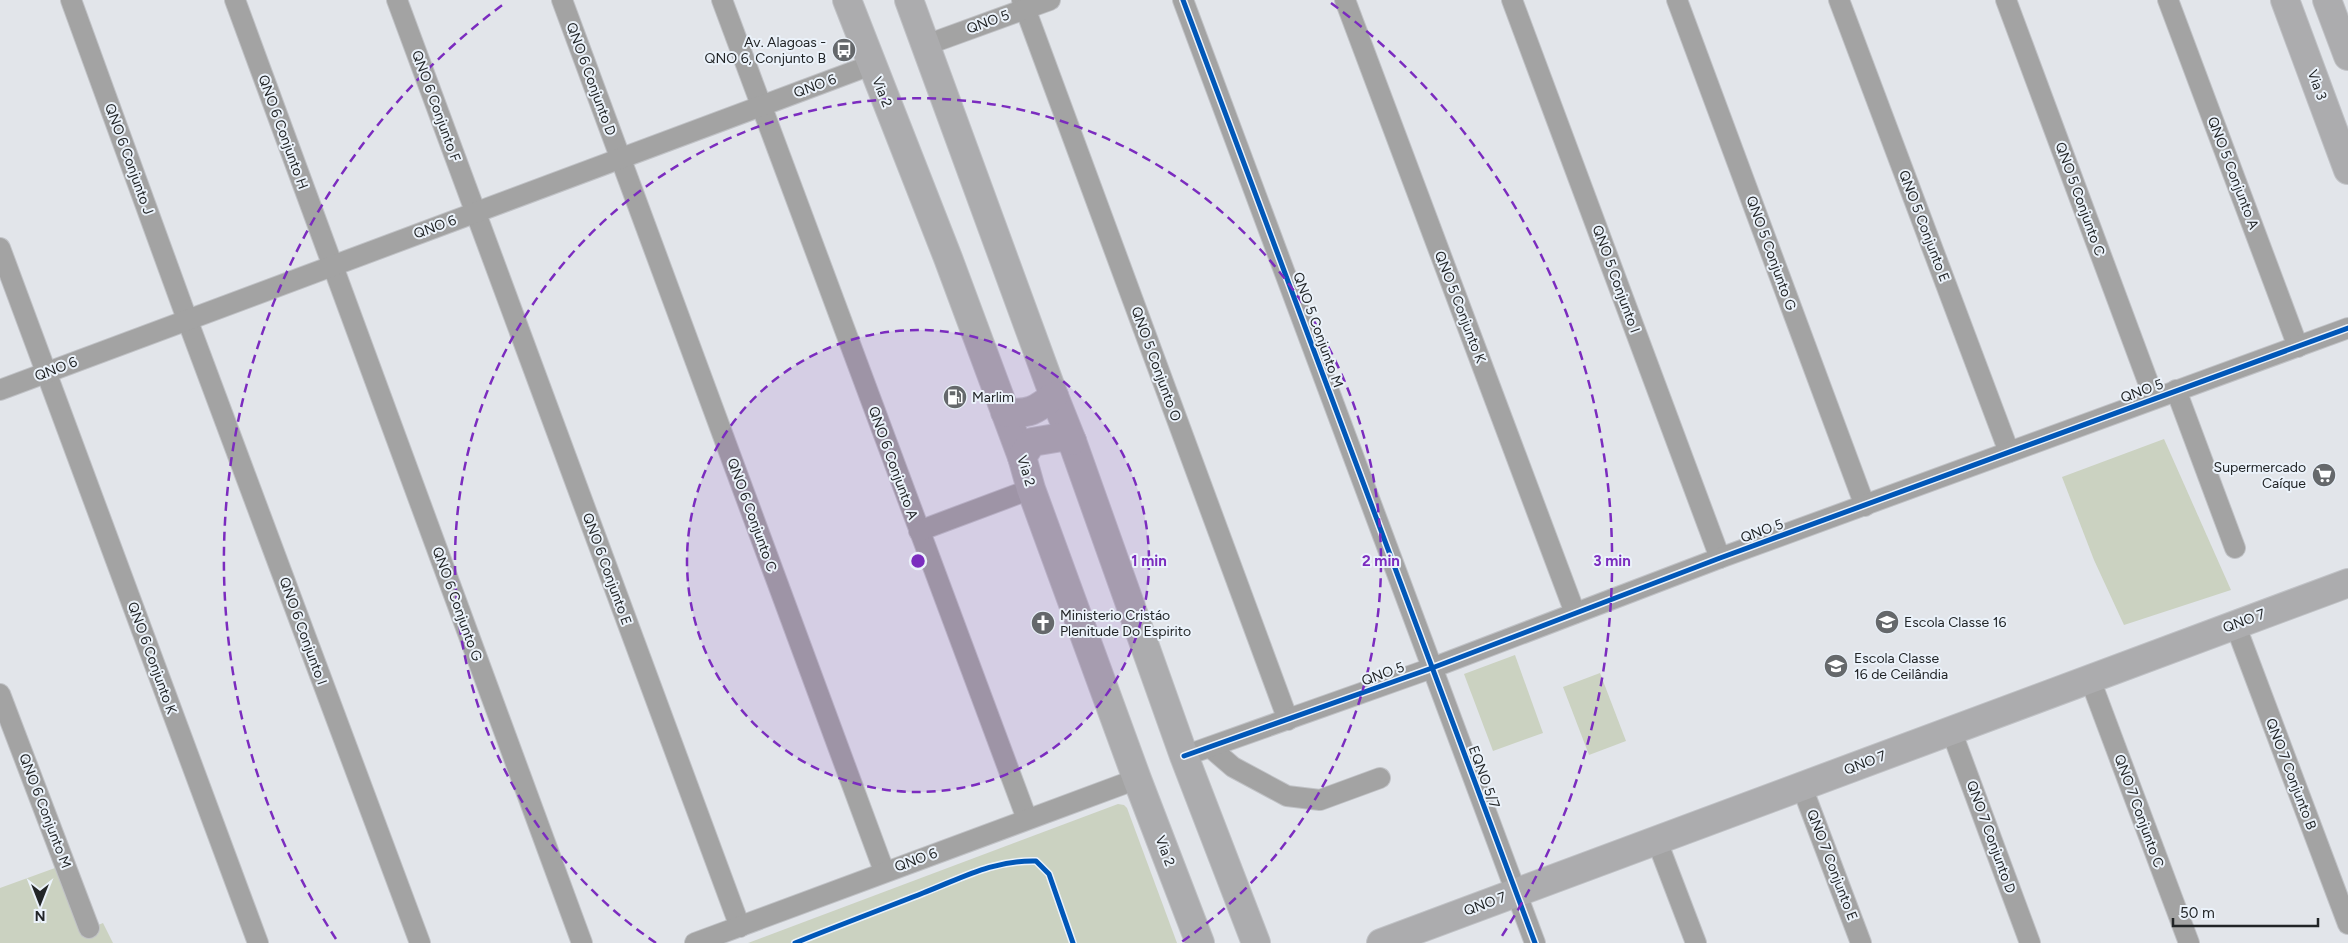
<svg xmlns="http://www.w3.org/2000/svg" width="2348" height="943" font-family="Figtree,sans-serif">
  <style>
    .green { fill: #cbd2c1 }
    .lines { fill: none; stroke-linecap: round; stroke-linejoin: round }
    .minor-casing { stroke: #c0c2c6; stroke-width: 22 }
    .secondary-casing { stroke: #c0c2c6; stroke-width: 30 }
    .minor { stroke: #a3a3a3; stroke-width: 20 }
    .secondary { stroke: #acacae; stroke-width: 28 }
    .cycleway-casing { stroke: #ebf2fa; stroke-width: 8 }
    .cycleway { stroke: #0057b8; stroke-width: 5 }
    .ring { fill: none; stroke: #7b2cbf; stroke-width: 2.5; stroke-dasharray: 9 6 }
    .labels { text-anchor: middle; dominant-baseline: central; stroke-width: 4; stroke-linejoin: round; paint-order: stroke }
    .street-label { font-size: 14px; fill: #222527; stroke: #ebf2fa }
    .poi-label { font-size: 14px; fill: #222527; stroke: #ebf2fa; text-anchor: start }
    .centre { fill: #7b2cbf; stroke: #ebf2fa; stroke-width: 2.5 }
    .ring-label { font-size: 15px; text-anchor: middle; font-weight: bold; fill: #7b2cbf; stroke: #ebf2fa; stroke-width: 4; stroke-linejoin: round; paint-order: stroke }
  </style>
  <rect width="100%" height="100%" fill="#e2e5ea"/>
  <g class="green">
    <path d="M2164 439 2231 590 2124 625 2094 560 2062 477Z"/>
    <path d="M1515 655 1543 733 1493 751 1464 674Z"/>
    <path d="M1600 673 1626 741 1589 755 1563 687Z"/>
    <path d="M1118 804 1124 805 1127 808 1177 943H748Z"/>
    <path d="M55 868 81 932 103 923 113 943H0V888Z"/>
  </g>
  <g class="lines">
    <g class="minor-casing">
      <g id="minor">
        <path d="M71 0 187 319 420 943"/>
        <path d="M235 0 582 943"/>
        <path d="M397 0 740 927"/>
        <path d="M562 0 884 871"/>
        <path d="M722 0 1027 819"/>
        <path d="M1022 0 1288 720"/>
        <path d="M1183 0 1535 943"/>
        <path d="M1345 0 1575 613"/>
        <path d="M1512 0 1720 558"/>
        <path d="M1677 0 1865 506"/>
        <path d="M1839 0 2009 452"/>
        <path d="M2006 0 2154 398"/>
        <path d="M2168 0 2298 347"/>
        <path d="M926 45 1050 0"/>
        <path d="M0 248 258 943"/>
        <path d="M0 390 871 65"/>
        <path d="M2176 390 2235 548"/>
        <path d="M919 531 1031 489"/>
        <path d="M2235 624 2348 924"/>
        <path d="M2090 679 2189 943"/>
        <path d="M0 694 89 928"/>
        <path d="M1951 730 2030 943"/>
        <path d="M1211 748 1233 767 1287 796 1320 800 1380 778"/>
        <path d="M1184 756 1432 668 1720 558 2348 328"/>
        <path d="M1802 787 1861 943"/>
        <path d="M1657 841 1696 943"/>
        <path d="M695 943 1137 779"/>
      </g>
    </g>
    <g class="secondary-casing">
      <g id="secondary">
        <path d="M847 0 948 258 1022 457 1031 489 1137 779 1200 943"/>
        <path d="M909 0 1054 396 1072 441 1184 756 1256 943"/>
        <path d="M2285 0 2348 170"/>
        <path d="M2327 0 2348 56"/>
        <path d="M1005 412C1029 415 1036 410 1054 396"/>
        <path d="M1022 457 1032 442 1062 437 1072 441"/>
        <path d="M1381 943 2348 583"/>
      </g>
    </g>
    <use href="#minor" class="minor"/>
    <use href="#secondary" class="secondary"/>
    <g class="cycleway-casing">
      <g id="cycleway">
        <path d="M1183 0 1535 943"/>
        <path d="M1184 756 1432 668 1720 558 2348 328"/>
        <path d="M795 943C837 926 880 910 923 893 962 878 992 860 1036 861L1049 874 1073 943"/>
      </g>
    </g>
    <use href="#cycleway" class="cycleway"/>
  </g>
  <circle cx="918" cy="561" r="231" fill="#7b2cbf" fill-opacity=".12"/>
  <g class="ring">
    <circle cx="918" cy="561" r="231"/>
    <path d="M656 943A463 463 0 1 1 1180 943"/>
    <path d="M336 939A694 694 0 0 1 505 3M1331 3A694 694 0 0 1 1500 939"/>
  </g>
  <defs>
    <g id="bus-disc" transform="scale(1.25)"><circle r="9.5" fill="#65686b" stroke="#ebf2fa"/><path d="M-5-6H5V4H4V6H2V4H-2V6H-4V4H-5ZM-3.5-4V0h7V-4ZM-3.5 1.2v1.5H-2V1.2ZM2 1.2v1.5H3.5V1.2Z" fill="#fff"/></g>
    <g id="fuel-disc" transform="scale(1.25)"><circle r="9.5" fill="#65686b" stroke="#ebf2fa"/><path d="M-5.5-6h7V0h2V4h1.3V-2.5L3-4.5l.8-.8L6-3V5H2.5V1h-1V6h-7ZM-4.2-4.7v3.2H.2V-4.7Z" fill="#fff"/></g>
    <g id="supermarket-disc" transform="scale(1.25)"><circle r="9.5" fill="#65686b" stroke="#ebf2fa"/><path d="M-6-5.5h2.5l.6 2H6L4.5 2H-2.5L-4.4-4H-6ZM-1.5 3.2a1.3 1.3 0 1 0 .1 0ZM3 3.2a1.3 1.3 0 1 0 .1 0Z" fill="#fff"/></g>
    <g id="school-disc" transform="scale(1.25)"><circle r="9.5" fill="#65686b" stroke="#ebf2fa"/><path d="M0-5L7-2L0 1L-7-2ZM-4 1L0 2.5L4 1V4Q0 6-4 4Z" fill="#fff"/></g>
    <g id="church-disc" transform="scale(1.25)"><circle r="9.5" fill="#65686b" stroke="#ebf2fa"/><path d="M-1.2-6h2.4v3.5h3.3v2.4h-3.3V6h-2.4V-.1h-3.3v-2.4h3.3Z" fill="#fff"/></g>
  </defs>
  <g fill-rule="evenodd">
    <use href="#bus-disc" x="844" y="50"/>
    <use href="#fuel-disc" x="955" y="397"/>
    <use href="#supermarket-disc" x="2324" y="475"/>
    <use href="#school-disc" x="1887" y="622"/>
    <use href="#church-disc" x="1043" y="623"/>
    <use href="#school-disc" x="1836" y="666"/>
  </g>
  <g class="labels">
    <g class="street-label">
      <text transform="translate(988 22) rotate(-20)">QNO 5</text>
      <text transform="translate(591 79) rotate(70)">QNO 6 Conjunto D</text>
      <text transform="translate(2317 85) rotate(70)">Via 3</text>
      <text transform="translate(815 86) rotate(-20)">QNO 6</text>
      <text transform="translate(882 92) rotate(68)">Via 2</text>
      <text transform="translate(436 106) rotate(70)">QNO 6 Conjunto F</text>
      <text transform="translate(283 132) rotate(70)">QNO 6 Conjunto H</text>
      <text transform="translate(129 159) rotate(70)">QNO 6 Conjunto J</text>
      <text transform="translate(2233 173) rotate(69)">QNO 5 Conjunto A</text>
      <text transform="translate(2080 199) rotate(70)">QNO 5 Conjunto C</text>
      <text transform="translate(1924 226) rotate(69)">QNO 5 Conjunto E</text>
      <text transform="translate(435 227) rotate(-20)">QNO 6</text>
      <text transform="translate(1771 253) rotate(70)">QNO 5 Conjunto G</text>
      <text transform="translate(1616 279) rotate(70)">QNO 5 Conjunto I</text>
      <text transform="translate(1460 307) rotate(69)">QNO 5 Conjunto K</text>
      <text transform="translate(1318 330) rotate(70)">QNO 5 Conjunto M</text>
      <text transform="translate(1156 364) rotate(70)">QNO 5 Conjunto O</text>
      <text transform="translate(56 369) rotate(-21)">QNO 6</text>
      <text transform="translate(2142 391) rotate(-20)">QNO 5</text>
      <text transform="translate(893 463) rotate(70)">QNO 6 Conjunto A</text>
      <text transform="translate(1026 471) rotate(73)">Via 2</text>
      <text transform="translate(752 515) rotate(70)">QNO 6 Conjunto C</text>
      <text transform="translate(1762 531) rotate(-20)">QNO 5</text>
      <text transform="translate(607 569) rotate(70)">QNO 6 Conjunto E</text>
      <text transform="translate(457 604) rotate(70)">QNO 6 Conjunto G</text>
      <text transform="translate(2244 621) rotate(-20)">QNO 7</text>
      <text transform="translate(303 631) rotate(70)">QNO 6 Conjunto I</text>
      <text transform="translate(152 658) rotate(70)">QNO 6 Conjunto K</text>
      <text transform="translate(1383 674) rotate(-20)">QNO 5</text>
      <text transform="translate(1865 763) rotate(-21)">QNO 7</text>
      <text transform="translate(2291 774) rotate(69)">QNO 7 Conjunto B</text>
      <text transform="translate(1484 777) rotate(70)">EQNO 5/7</text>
      <text transform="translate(45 811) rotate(69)">QNO 6 Conjunto M</text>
      <text transform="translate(2139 811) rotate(70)">QNO 7 Conjunto C</text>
      <text transform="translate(1991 837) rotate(70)">QNO 7 Conjunto D</text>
      <text transform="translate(1165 851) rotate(69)">Via 2</text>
      <text transform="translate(916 860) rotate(-20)">QNO 6</text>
      <text transform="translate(1832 865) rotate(69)">QNO 7 Conjunto E</text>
      <text transform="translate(1485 904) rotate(-20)">QNO 7</text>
    </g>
    <g class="poi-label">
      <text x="826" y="42" text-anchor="end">Av. Alagoas -<tspan x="826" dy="16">QNO 6, Conjunto B</tspan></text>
      <text x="972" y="397">Marlim</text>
      <text x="2306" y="467" text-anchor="end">Supermercado<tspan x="2306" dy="16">Caíque</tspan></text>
      <text x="1060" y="615">Ministerio Cristáo<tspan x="1060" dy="16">Plenitude Do Espirito</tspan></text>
      <text x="1904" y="622">Escola Classe 16</text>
      <text x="1854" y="658">Escola Classe<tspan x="1854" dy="16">16 de Ceilândia</tspan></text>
    </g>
  </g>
  <circle cx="918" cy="561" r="8" class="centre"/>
  <g class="ring-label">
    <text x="1149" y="566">1 min</text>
    <text x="1381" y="566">2 min</text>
    <text x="1612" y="566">3 min</text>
  </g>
  <g transform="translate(40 903) rotate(180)" stroke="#ebf2fa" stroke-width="4" paint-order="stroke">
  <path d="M0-4L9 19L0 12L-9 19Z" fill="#222527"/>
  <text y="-8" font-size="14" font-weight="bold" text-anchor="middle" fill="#222527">N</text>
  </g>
  <path d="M2173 918v8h145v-8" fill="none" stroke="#222527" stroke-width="2.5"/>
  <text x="2180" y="918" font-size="15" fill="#222527" stroke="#ebf2fa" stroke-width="4" paint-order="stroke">50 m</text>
</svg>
